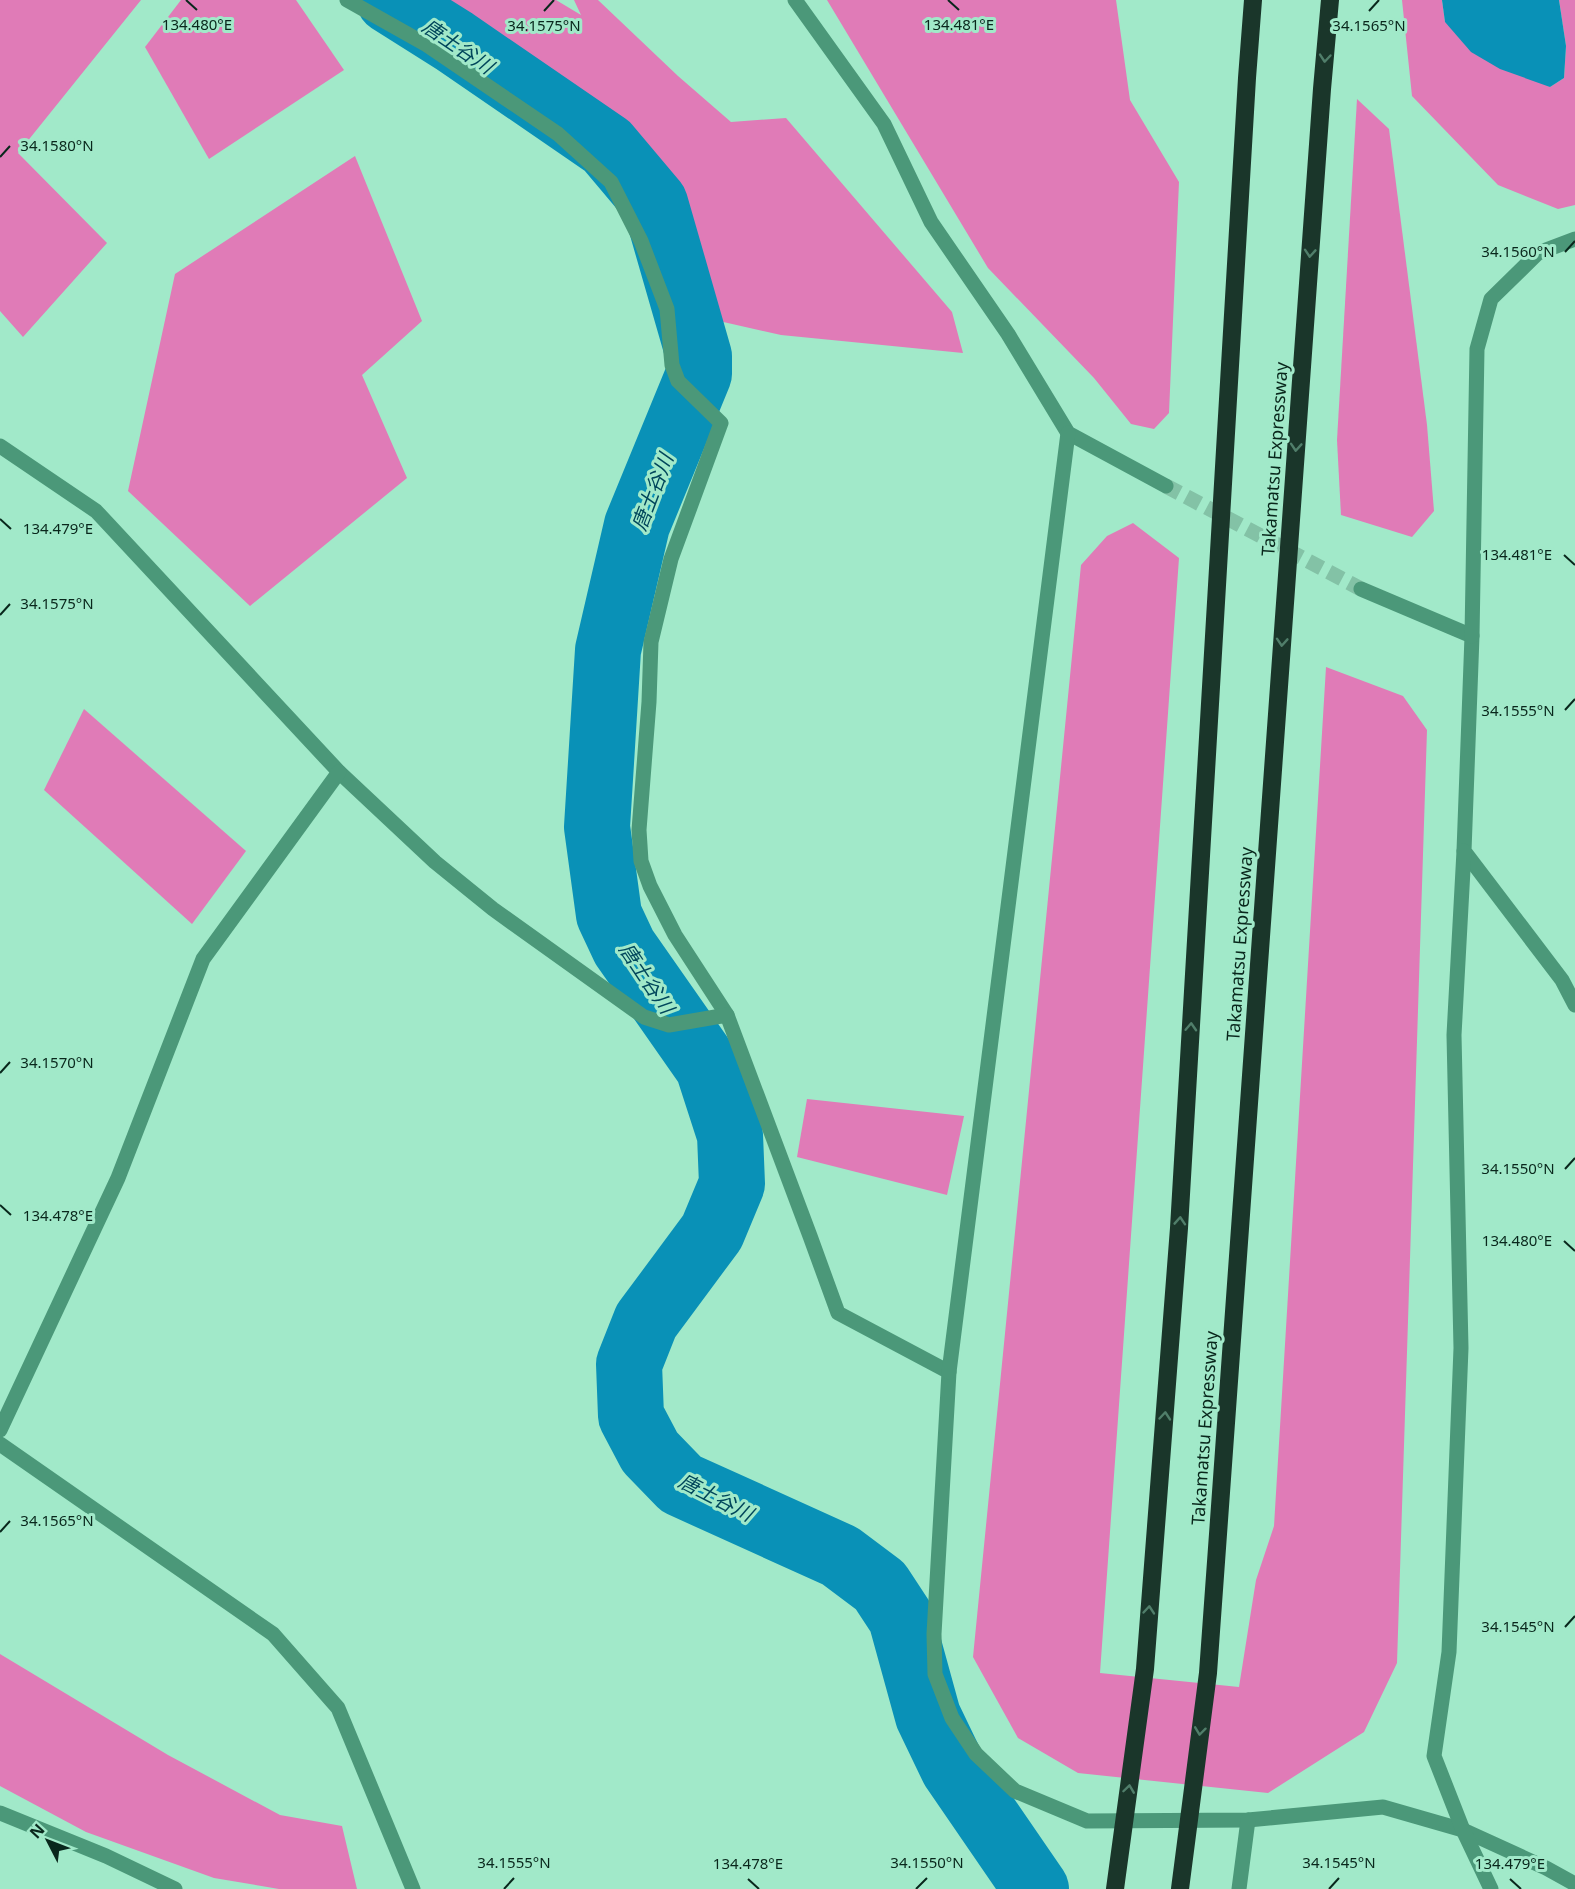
<svg xmlns="http://www.w3.org/2000/svg" width="1575" height="1889" font-family="'Noto Sans','Noto Sans JP',sans-serif">
  <style>
    .forest { fill: #e07bb7 }
    .water { fill: #0991b7 }
    .lines { fill: none; stroke-linecap: round; stroke-linejoin: round }
    .river { stroke: #0991b7; stroke-width: 66 }
    .minor-tunnel { stroke: #83c2a6; stroke-width: 15; stroke-dasharray: 15 8; stroke-linecap: butt }
    .minor { stroke: #4b9879; stroke-width: 15 }
    .highway { stroke: #1a362a; stroke-width: 18 }
    .oneway { stroke: #507e6a }
    .ticks { fill: none; stroke: #09271c; stroke-width: 2 }
    .labels { text-anchor: middle; dominant-baseline: central; stroke-width: 6; stroke-linejoin: round; paint-order: stroke }
    .street-label { font-size: 18px; fill: #09271c; stroke: #a1e9c9 }
    .water-label { font-size: 20px; font-style: italic; fill: #01465b; stroke: #a1e9c9 }
    .ticks-label { font-size: 15px; text-anchor: middle; fill: #09271c; stroke: #a1e9c9; stroke-width: 6; stroke-linejoin: round; paint-order: stroke }
  </style>
  <rect width="100%" height="100%" fill="#a1e9c9"/>
  <g class="forest">
    <path d="M0 0H141L18 153 107 243 23 337 0 311Z"/>
    <path d="M181 0H296L344 70 209 159 145 47Z"/>
    <path d="M362 0H556L581 15 574 0H598L678 76 731 122 786 118 952 312 963 353 781 335 719 321 638 211 614 151 613 137 528 76 447 28 364 3Z"/>
    <path d="M827 0H1116L1130 100 1179 182 1169 413 1154 429 1131 424 1094 378 988 268Z"/>
    <path d="M1402 0H1442L1445 22 1550 87 1564 78 1566 46 1559 0H1575V205L1558 209 1498 185 1412 96Z"/>
    <path d="M1357 99 1389 129 1427 425 1434 511 1412 537 1341 515 1337 440Z"/>
    <path d="M355 156 422 321 362 375 407 478 250 606 128 491 175 274Z"/>
    <path d="M1133 523 1179 558 1100 1673 1239 1687 1256 1580 1274 1526 1326 667 1403 696 1427 730 1397 1663 1364 1732 1268 1793 1078 1773 1018 1738 973 1657 1081 565 1107 536Z"/>
    <path d="M84 709 246 851 192 924 44 790Z"/>
    <path d="M807 1099 964 1116 947 1195 797 1157Z"/>
    <path d="M0 1654 168 1755 280 1815 342 1826 357 1889H279L214 1878 86 1832 0 1786Z"/>
  </g>
  <path class="water" d="M1442 0H1559L1566 46 1564 78 1550 87 1500 69 1471 52 1445 22Z"/>
  <g class="lines">
    <path class="river" d="M389 0 454 41 607 146 655 203 699 356V374L637 525 608 650 597 827 609 915 624 947 708 1067 730 1135 732 1184 712 1232 646 1321 629 1364 631 1416 650 1452 681 1484 840 1556 880 1586 901 1618 928 1716 953 1768 1036 1889"/>
    <path class="minor-tunnel" d="M1166 486 1361 589"/>
    <g class="minor">
      <path d="M347 0 427 45 558 134 611 182 641 241 667 309 672 365 678 381 721 423 671 559 651 642 649 702 639 830 641 861 650 886 675 935 727 1015"/>
      <path d="M795 0 884 124 931 222 1008 334 1068 433 1166 486"/>
      <path d="M0 446 96 511 339 772 435 862 493 909 644 1017 669 1025 727 1015 810 1236 838 1313 949 1372 934 1634 935 1674 952 1718 976 1754 1015 1791 1087 1821 1248 1820 1383 1807 1463 1830 1546 1868 1575 1884"/>
      <path d="M1361 589 1472 636 1464 851 1562 980 1575 1005"/>
      <path d="M1472 636 1477 349 1491 299 1538 253 1575 239"/>
      <path d="M1464 851 1454 1035 1461 1348 1449 1652 1434 1756 1463 1830 1491 1889"/>
      <path d="M949 1372 1068 433"/>
      <path d="M0 1430 118 1178 203 959 339 772"/>
      <path d="M0 1444 273 1634 338 1708 413 1889"/>
      <path d="M0 1813 106 1856 175 1889"/>
      <path d="M1239 1889 1248 1820"/>
    </g>
    <g class="highway">
      <path d="M1115 1889 1145 1669 1179 1228 1247 78 1253 0"/>
      <path d="M1180 1889 1208 1673 1322 89 1330 0"/>
    </g>
  </g>
  <defs><path id="oneway-chevron" d="M-2-3.5L2.5 0L-2 3.5" fill="none" stroke-width="1.6" stroke-linecap="round" stroke-linejoin="round" transform="scale(1.5)"/></defs>
  <g class="oneway">
    <use href="#oneway-chevron" transform="translate(1325 58) rotate(95)"/>
    <use href="#oneway-chevron" transform="translate(1310 253) rotate(94)"/>
    <use href="#oneway-chevron" transform="translate(1296 447) rotate(94)"/>
    <use href="#oneway-chevron" transform="translate(1282 642) rotate(94)"/>
    <use href="#oneway-chevron" transform="translate(1191 1027) rotate(-87)"/>
    <use href="#oneway-chevron" transform="translate(1180 1221) rotate(-86)"/>
    <use href="#oneway-chevron" transform="translate(1165 1416) rotate(-85)"/>
    <use href="#oneway-chevron" transform="translate(1149 1610) rotate(-85)"/>
    <use href="#oneway-chevron" transform="translate(1200 1731) rotate(97)"/>
    <use href="#oneway-chevron" transform="translate(1129 1789) rotate(-82)"/>
  </g>
  <path class="ticks" d="M186 0 197 10M948 0 959 10M544 11 554 0M1369 11 1379 0M0 157 10 146M1565 252 1575 241M0 519 11 529M1564 555 1575 565M0 615 10 604M1565 710 1575 699M0 1073 10 1062M1565 1169 1575 1158M0 1205 11 1215M1564 1241 1575 1251M0 1532 10 1521M1565 1627 1575 1616M748 1879 759 1889M1510 1879 1521 1889M504 1889 514 1878M916 1889 927 1878M1329 1889 1339 1878"/>
  <g class="labels">
    <g class="street-label">
      <text transform="translate(1274 459) rotate(-86)">Takamatsu Expressway</text>
      <text transform="translate(1239 944) rotate(-86)">Takamatsu Expressway</text>
      <text transform="translate(1204 1428) rotate(-86)">Takamatsu Expressway</text>
    </g>
    <g class="water-label">
      <text transform="translate(458 46) rotate(34)">唐土谷川</text>
      <text transform="translate(652 492) rotate(-69)">唐土谷川</text>
      <text transform="translate(647 978) rotate(56)">唐土谷川</text>
      <text transform="translate(716 1497) rotate(27)">唐土谷川</text>
    </g>
  </g>
  <g class="ticks-label">
    <text x="197" y="30">134.480°E</text>
    <text x="959" y="30">134.481°E</text>
    <text x="544" y="31">34.1575°N</text>
    <text x="1369" y="31">34.1565°N</text>
    <text x="57" y="151">34.1580°N</text>
    <text x="1518" y="257">34.1560°N</text>
    <text x="58" y="534">134.479°E</text>
    <text x="1517" y="560">134.481°E</text>
    <text x="57" y="609">34.1575°N</text>
    <text x="1518" y="716">34.1555°N</text>
    <text x="57" y="1068">34.1570°N</text>
    <text x="1518" y="1174">34.1550°N</text>
    <text x="58" y="1221">134.478°E</text>
    <text x="1517" y="1246">134.480°E</text>
    <text x="57" y="1526">34.1565°N</text>
    <text x="1518" y="1632">34.1545°N</text>
    <text x="514" y="1868">34.1555°N</text>
    <text x="927" y="1868">34.1550°N</text>
    <text x="1339" y="1868">34.1545°N</text>
    <text x="748" y="1869">134.478°E</text>
    <text x="1510" y="1869">134.479°E</text>
  </g>
  <g transform="translate(48 1841) rotate(312)" stroke="#a1e9c9" stroke-width="4.5" paint-order="stroke">
  <path d="M0-4.5L10 22L0 15L-10 22Z" fill="#09271c"/>
  <text y="-9" font-size="16" font-weight="bold" text-anchor="middle" fill="#09271c">N</text>
  </g>
</svg>
